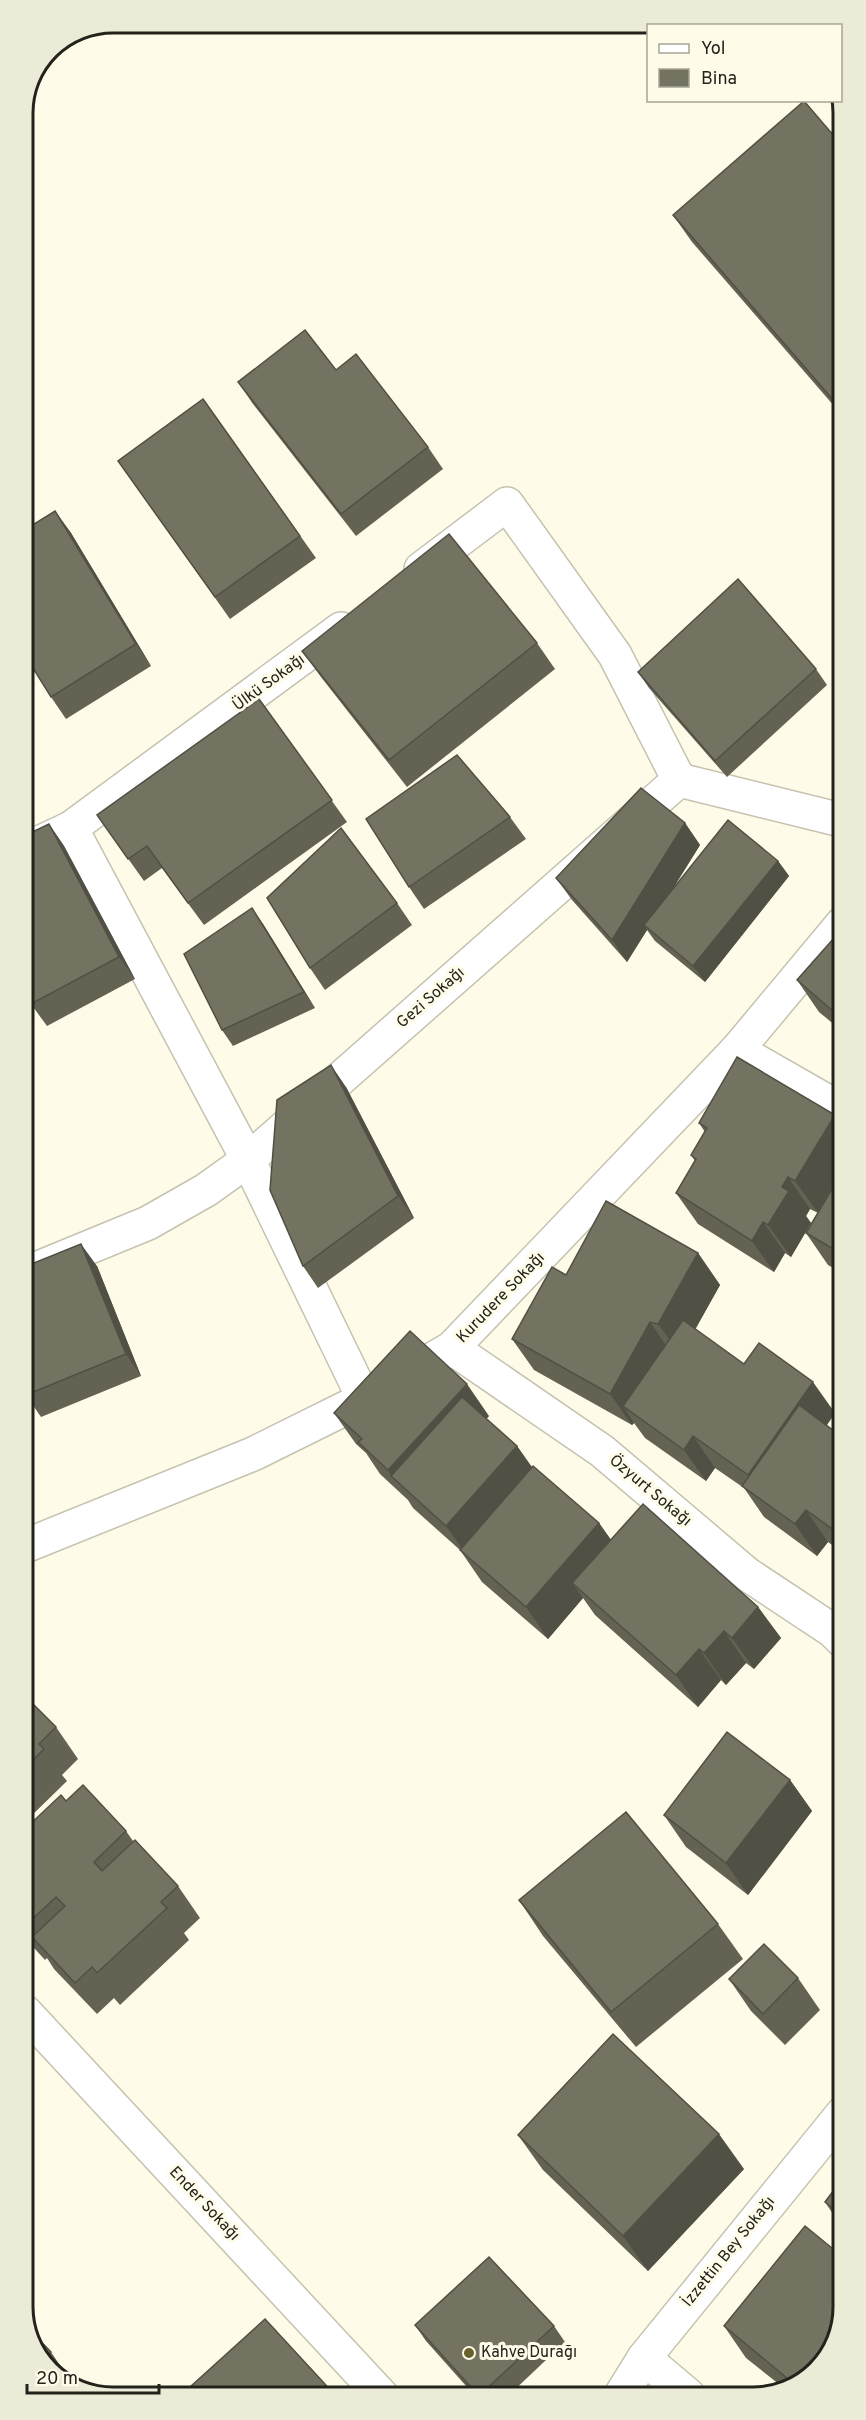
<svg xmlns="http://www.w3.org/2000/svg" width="866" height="2420" font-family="Overpass,sans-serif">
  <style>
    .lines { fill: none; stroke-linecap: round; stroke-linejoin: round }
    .street-casing { stroke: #c5c3b0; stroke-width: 36 }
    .secondary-casing { stroke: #c5c3b0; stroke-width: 36 }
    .street { stroke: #fff; stroke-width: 33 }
    .secondary { stroke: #fff; stroke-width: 33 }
    .wall { fill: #646253 }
    .shaded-wall { fill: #515044 }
    .building { fill: #747261; stroke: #515044; stroke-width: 1.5 }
    .poi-dot { fill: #68602d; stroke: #fefce8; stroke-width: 2 }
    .labels { text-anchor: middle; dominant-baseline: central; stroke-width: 6; stroke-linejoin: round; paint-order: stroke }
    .street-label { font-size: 16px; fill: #23221b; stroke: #fefce8 }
    .poi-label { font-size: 16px; fill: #23221b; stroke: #fefce8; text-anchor: start }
    .rim { fill: none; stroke: #23221b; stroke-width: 3 }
  </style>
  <rect width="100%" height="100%" fill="#fefce8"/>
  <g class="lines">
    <g class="street-casing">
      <g id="street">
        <path d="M421 569 507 504 615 655 679 780"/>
        <path d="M71 828 248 1160 364 1399"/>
        <path d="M24 850 71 828 341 629"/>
        <path d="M737 1050 842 1110"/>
        <path d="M24 1274 148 1223 206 1190 248 1160 679 780 841 820"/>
        <path d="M452 1348 602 1451 747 1574 833 1631 843 1641"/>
        <path d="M25 1546 253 1454 364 1399 452 1348 737 1050 842 924"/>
        <path d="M25 2012 382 2396"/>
        <path d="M644 2358 688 2395"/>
      </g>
    </g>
    <g class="secondary-casing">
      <path id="secondary" d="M621 2395 644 2358 843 2113"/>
    </g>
    <use href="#street" class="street"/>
    <use href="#secondary" class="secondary"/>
  </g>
  <g class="wall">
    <path d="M840 143 841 414 692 242 673 215Z"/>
    <path d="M336 370 428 447 443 469 356 536 253 404 238 382Z"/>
    <path d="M203 399 316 558 230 619 118 461Z"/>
    <path d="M55 511 71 533 151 666 66 719 51 697Z"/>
    <path d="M537 643 555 669 407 787 321 677 302 651Z"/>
    <path d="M816 669 827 685 727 777 649 688 638 672Z"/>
    <path d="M259 699 347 822 204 925 162 868 144 881 97 815Z"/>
    <path d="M510 817 526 839 424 909 409 887Z"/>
    <path d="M685 823 700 845 673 888 778 861 789 876 705 982 655 941 647 930 627 962 572 900 556 878Z"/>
    <path d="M49 824 64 846 135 979 47 1026 31 1004Z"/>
    <path d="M397 903 412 925 325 990 310 968Z"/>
    <path d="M263 924 315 1008 233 1046 222 1030Z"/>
    <path d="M842 929V1031L819 1012 797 980Z"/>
    <path d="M737 1057 818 1213 810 1209 806 1216 811 1223 791 1257 785 1253 774 1272 698 1224 676 1193 695 1161 691 1155 705 1132 699 1123Z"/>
    <path d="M346 1087 414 1218 318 1288 303 1266Z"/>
    <path d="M842 1172V1273L828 1265 806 1233Z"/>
    <path d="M698 1253 720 1285 695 1329 744 1364 835 1413 827 1425 842 1437V1552L828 1542 817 1556 764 1517 744 1488 715 1468 706 1481 645 1438 634 1423 632 1425 534 1370 512 1339 566 1275Z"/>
    <path d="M97 1266 141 1376 41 1417 26 1395Z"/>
    <path d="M334 1413 489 1416 486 1419 517 1446 532 1467 599 1523 611 1540 758 1607 781 1638 754 1669 746 1663 726 1685 721 1680 698 1707 595 1615 583 1598 548 1639 482 1582 460 1550 413 1508 408 1500 380 1474 366 1453 356 1444Z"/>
    <path d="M25 1696 56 1727 78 1759 62 1775 67 1781 25 1822Z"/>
    <path d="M790 1780 812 1811 748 1895 686 1847 664 1815Z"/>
    <path d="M66 1801 126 1831 133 1841 178 1886 200 1918 184 1933 189 1940 120 2005 114 1998 97 2014 54 1969 47 1958 45 1960 25 1938V1829Z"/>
    <path d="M519 1900 718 1924 743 1959 636 2047 543 1936Z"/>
    <path d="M798 1978 820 2010 785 2045 751 2011 729 1979Z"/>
    <path d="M518 2135 744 2169 648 2271 543 2170Z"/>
    <path d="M843 2178V2229L825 2202Z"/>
    <path d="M415 2325 554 2326 565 2342 508 2396H475L426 2341Z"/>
    <path d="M724 2326 825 2362 785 2389 746 2358Z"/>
    <path d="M26 2331 51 2352 70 2380 84 2388 54 2375Z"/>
  </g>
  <g class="shaded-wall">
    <path d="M55 511 71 533 151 666 136 644Z"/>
    <path d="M685 823 700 845 648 929 644 925 647 930 627 962 612 940Z"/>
    <path d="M49 824 64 846 135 979 119 957Z"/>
    <path d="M778 861 789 876 705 982 693 966Z"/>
    <path d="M252 908 263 924 315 1008 304 992Z"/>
    <path d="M331 1065 346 1087 414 1218 398 1196Z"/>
    <path d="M835 1115 842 1125V1172L818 1213 795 1181Z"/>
    <path d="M788 1177 810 1209 806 1216 811 1223 791 1257 768 1225 782 1187Z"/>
    <path d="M763 1222 785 1253 774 1272 752 1241Z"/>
    <path d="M81 1244 97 1266 141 1376 126 1354Z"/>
    <path d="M698 1253 720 1285 681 1355 658 1324Z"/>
    <path d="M650 1322 672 1354 623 1406 634 1423 632 1425 610 1394Z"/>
    <path d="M813 1382 835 1413 770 1506 768 1505 748 1475Z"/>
    <path d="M467 1384 489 1416 414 1497 393 1478 388 1470Z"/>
    <path d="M693 1436 715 1468 706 1481 684 1450Z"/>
    <path d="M517 1446 539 1478 468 1557 446 1526Z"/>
    <path d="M806 1510 828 1542 817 1556 795 1524Z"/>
    <path d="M599 1523 621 1554 572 1583 583 1598 548 1639 526 1607Z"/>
    <path d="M758 1607 781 1638 754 1669 732 1638Z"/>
    <path d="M724 1631 746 1663 726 1685 704 1653Z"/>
    <path d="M699 1649 721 1680 698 1707 676 1675Z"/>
    <path d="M790 1780 812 1811 748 1895 726 1863Z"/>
    <path d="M719 2134 744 2169 648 2271 623 2236Z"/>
    <path d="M836 2331 825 2362 794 2383Z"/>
  </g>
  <g class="building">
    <path d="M804 101 840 143 841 409 673 215Z"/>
    <path d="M305 330 336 370 356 354 428 447 341 514 238 382Z"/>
    <path d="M203 399 300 536 215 597 118 461Z"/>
    <path d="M55 511 136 644 51 697 23 652V531Z"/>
    <path d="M449 534 537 643 389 760 302 651Z"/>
    <path d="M738 579 816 669 715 761 638 672Z"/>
    <path d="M259 699 332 800 188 903 147 846 128 859 97 815Z"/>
    <path d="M457 755 510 817 409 887 366 819Z"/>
    <path d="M641 788 685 823 612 940 556 878Z"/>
    <path d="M728 820 778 861 693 966 644 925Z"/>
    <path d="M49 824 119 957 31 1004 24 991V836Z"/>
    <path d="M341 828 397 903 310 968 267 898Z"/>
    <path d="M252 908 304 992 222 1030 184 954Z"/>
    <path d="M842 929V1019L797 980Z"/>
    <path d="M737 1057 835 1115 795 1181 788 1177 782 1187 789 1191 768 1225 763 1222 752 1241 676 1193 696 1159 691 1155 707 1128 699 1123Z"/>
    <path d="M331 1065 398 1196 303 1266 270 1190 277 1100Z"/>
    <path d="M842 1172V1254L806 1233Z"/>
    <path d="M606 1201 698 1253 658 1324 650 1322 610 1394 512 1339 552 1267 566 1275Z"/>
    <path d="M81 1244 126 1354 26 1395 24 1392V1267Z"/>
    <path d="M683 1320 744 1364 759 1343 813 1382 748 1475 693 1436 684 1450 623 1406Z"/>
    <path d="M410 1331 467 1384 388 1470 358 1442 362 1439 334 1413Z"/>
    <path d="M462 1397 517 1446 446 1526 391 1476Z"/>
    <path d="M799 1405 842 1437V1536L806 1510 795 1524 742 1486Z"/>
    <path d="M533 1466 599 1523 526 1607 460 1550Z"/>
    <path d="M643 1504 758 1607 732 1638 724 1631 704 1653 699 1649 676 1675 572 1583Z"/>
    <path d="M25 1696 56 1727 39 1744 44 1749 25 1768Z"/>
    <path d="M727 1732 790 1780 726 1863 664 1815Z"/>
    <path d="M83 1785 126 1831 94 1862 102 1871 135 1840 178 1886 161 1902 167 1908 97 1973 92 1967 75 1983 32 1937 65 1906 56 1897 25 1926V1829L61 1795 66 1801Z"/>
    <path d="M626 1812 718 1924 611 2012 519 1900Z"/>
    <path d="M764 1944 798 1978 763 2014 729 1979Z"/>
    <path d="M613 2034 719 2134 623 2236 518 2135Z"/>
    <path d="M843 2178V2217L825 2202Z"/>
    <path d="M805 2226 843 2257V2307L836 2331 793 2383 724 2326Z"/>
    <path d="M489 2257 554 2326 479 2396 415 2325Z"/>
    <path d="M265 2319 336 2396 179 2397Z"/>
    <path d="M26 2326 51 2352 44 2359 26 2331Z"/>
    <path d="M74 2377 84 2388 69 2382Z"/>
  </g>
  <circle class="poi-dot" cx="469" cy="2353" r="6"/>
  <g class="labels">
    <g class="street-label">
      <text transform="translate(269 683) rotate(-36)">Ülkü Sokağı</text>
      <text transform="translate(431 998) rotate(-41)">Gezi Sokağı</text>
      <text transform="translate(501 1298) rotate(-46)">Kurudere Sokağı</text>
      <text transform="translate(650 1491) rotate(40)">Özyurt Sokağı</text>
      <text transform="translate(204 2204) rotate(47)">Ender Sokağı</text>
      <text transform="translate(729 2252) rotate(-51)">İzzettin Bey Sokağı</text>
    </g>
    <g class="poi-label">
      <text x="481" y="2353">Kahve Durağı</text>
    </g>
  </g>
  <path d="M0 0H866V2420H0ZM113 33H753A80 80 0 0 1 833 113V2307A80 80 0 0 1 753 2387H113A80 80 0 0 1 33 2307V113A80 80 0 0 1 113 33Z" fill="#ecebd8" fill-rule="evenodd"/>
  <path class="rim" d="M113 33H753A80 80 0 0 1 833 113V2307A80 80 0 0 1 753 2387H113A80 80 0 0 1 33 2307V113A80 80 0 0 1 113 33Z"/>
  <rect x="647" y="24" width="195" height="78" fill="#fefce8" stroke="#a6a596" stroke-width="1.5"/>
  <rect x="659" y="44" width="30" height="9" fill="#ffffff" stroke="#a6a596" stroke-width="1.5"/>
  <text x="701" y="54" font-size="18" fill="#23221b">Yol</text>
  <rect x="659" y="69" width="30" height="18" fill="#747261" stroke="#a6a596" stroke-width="1.5"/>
  <text x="701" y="84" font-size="18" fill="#23221b">Bina</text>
  <path d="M27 2384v9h132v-9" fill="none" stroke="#23221b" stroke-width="3"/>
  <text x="36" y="2384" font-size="18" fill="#23221b" stroke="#fefce8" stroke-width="4.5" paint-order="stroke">20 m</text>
</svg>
